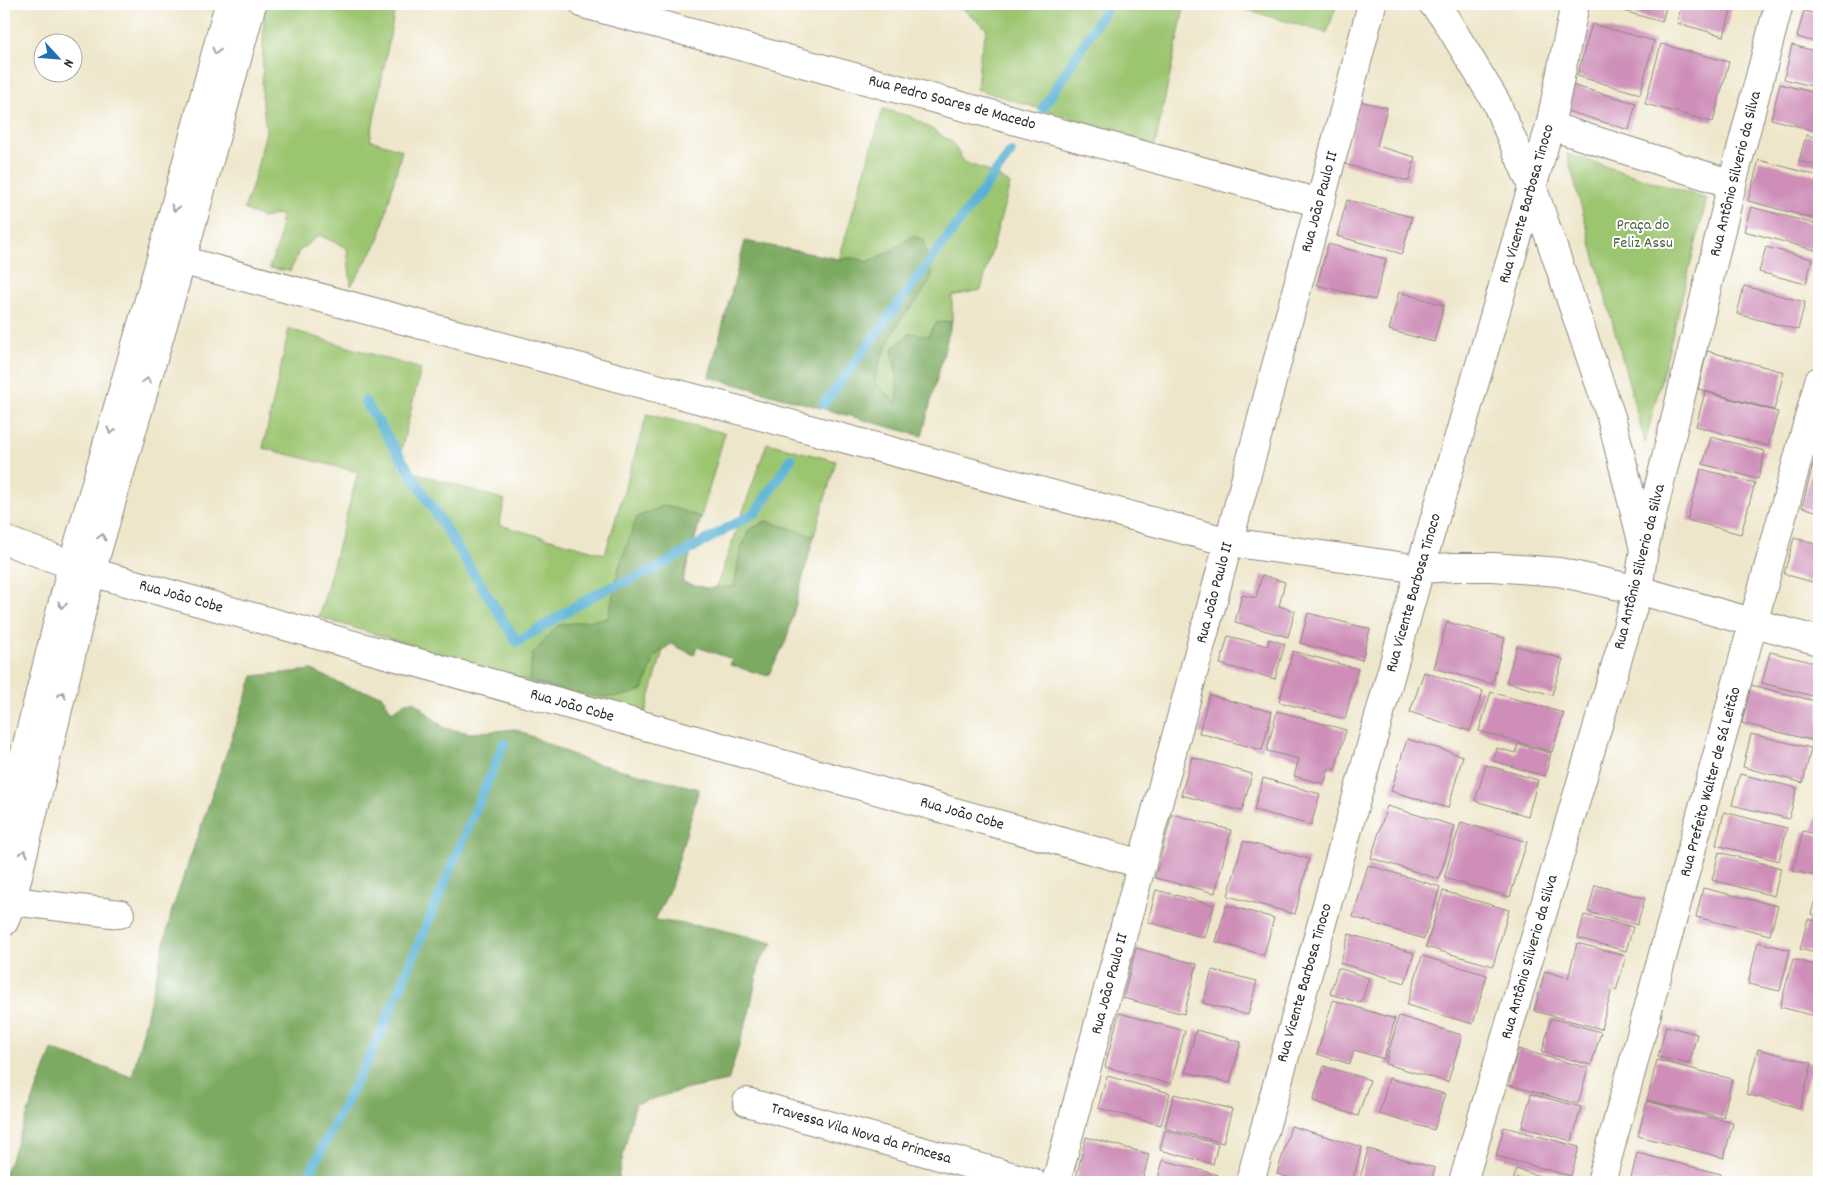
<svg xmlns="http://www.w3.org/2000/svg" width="1823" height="1186" font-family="Dekko,sans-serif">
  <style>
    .green { fill: #9cc570; stroke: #64784e }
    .forest { fill: #7daa62; stroke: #546a46 }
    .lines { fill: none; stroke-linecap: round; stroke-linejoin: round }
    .stream { stroke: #56b1d4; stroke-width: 10 }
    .building { fill: #ce8eb8 }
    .street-casing { stroke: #8c887a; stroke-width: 30 }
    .street { stroke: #fff; stroke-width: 28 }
    .oneway { stroke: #a0a0a0 }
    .labels { text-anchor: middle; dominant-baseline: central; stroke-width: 4; stroke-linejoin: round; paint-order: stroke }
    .street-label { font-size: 16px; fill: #2b2b2b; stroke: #fff }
    .park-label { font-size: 16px; fill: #536143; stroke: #fff }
  </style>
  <rect width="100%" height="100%" fill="#fff"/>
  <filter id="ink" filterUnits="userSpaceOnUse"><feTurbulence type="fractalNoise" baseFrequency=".02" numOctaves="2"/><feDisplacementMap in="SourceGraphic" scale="10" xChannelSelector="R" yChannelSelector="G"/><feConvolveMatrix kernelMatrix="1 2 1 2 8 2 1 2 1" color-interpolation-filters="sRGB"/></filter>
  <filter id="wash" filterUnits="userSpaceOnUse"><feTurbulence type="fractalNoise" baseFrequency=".0096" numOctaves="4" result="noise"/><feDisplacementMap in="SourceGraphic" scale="20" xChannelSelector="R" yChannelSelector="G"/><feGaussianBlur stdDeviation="1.12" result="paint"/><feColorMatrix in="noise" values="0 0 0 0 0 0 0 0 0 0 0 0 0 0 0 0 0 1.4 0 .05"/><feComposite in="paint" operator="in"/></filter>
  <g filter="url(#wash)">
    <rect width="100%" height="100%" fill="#eee6ca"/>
    <g class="green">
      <path d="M264 4H396L370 140 402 150 379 240 351 286 347 248 319 235 299 251 290 271 269 268 279 242 281 214 263 218 244 209 253 184 266 132 262 96Z"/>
      <path d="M962 4H1185L1155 145 977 89 980 54 987 29 963 9Z"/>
      <path d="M1226 4H1337L1327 33Z"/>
      <path d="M883 109 912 117 952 142 964 162 986 170 1010 184 981 290 952 296V321L936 323 928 337 892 349 897 377 898 404 874 382 882 355 900 320 920 297 913 236 892 250 868 262 854 258 839 259Z"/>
      <path d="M1567 154 1707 199 1645 443Z"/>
      <path d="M289 329 421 369 397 467 505 500 499 525 605 554 647 414 725 433 644 717 319 617 358 472 263 448Z"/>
      <path d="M767 443 836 461 814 536 766 521 749 530 740 552 734 587 716 588Z"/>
    </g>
    <g class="forest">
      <path d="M913 236 923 240 932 276 920 297 900 320 882 355 874 382 897 404V377L892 349 910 333 928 336 936 323 952 321 922 436 709 377 745 241 839 259 854 258 868 262 892 250Z"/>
      <path d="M665 505 701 517 682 582 707 588 734 587 740 552 749 530 766 521 814 536 786 641 768 676 730 665 732 659 697 647 694 655 671 644 655 656 643 690C634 693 623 697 613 697 585 698 556 687 529 682L532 655 558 625 608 618 619 567 637 517Z"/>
      <path d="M312 670 348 687 381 695 392 712 405 702 414 701 444 728 471 733 515 729 587 761 699 789 671 886 655 920 714 928 773 943 760 961 749 1013 728 1081 683 1090 635 1104 617 1182H4V1176L52 1050 132 1077 172 910 253 676Z"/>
    </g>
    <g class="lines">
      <g class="stream">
        <path d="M1043 108 1109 4"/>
        <path d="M365 401 517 642 596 594 655 569 756 512 791 459"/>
        <path d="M824 404 1011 152"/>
        <path d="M305 1182 380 1035 504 743"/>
      </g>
    </g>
    <g id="blocks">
      <g class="building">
        <path d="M1599 4H1667L1662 22Z"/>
        <path d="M1682 4H1733L1724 36 1677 23Z"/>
        <path d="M1804 11 1819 15V43L1797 37Z"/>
        <path d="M1592 24 1654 41 1640 94 1577 76Z"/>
        <path d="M1661 44 1729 62 1713 122 1645 104Z"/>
        <path d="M1792 45 1819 52V88L1784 79Z"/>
        <path d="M1780 84 1819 94V132L1771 119Z"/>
        <path d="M1571 85 1636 103 1629 130 1564 110Z"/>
        <path d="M1360 101 1387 108 1377 146 1415 157 1409 181 1344 164Z"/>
        <path d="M1806 135 1819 138V166L1799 161Z"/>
        <path d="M1759 160 1819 176V220L1748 201Z"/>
        <path d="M1347 200 1412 217 1402 254 1337 236Z"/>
        <path d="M1751 207 1819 225 1818 251 1744 231Z"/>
        <path d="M1328 244 1386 259 1375 300 1317 285Z"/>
        <path d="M1766 247 1812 259 1806 284 1759 272Z"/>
        <path d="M1744 286 1805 302 1798 330 1737 314Z"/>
        <path d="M1399 292 1444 305 1434 342 1389 330Z"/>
        <path d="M1707 351 1784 372 1774 410 1698 389Z"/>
        <path d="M1705 392 1778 412 1768 446 1696 426Z"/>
        <path d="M1711 437 1765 451 1758 479 1703 464Z"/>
        <path d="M1814 461 1819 462V512L1802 507Z"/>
        <path d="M1701 469 1755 483 1741 534 1687 520Z"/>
        <path d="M1794 538 1819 545V584L1784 574Z"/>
        <path d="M1262 575 1285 582 1279 606 1295 611 1288 637 1235 622 1242 595 1256 598Z"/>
        <path d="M1308 613 1370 629 1362 660 1300 643Z"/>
        <path d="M1447 622 1505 638 1492 684 1434 668Z"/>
        <path d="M1228 636 1268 646 1269 639 1285 644 1275 679 1220 664Z"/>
        <path d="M1517 646 1563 659 1552 695 1506 682Z"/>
        <path d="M1293 651 1358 669 1345 719 1279 702Z"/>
        <path d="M1770 652 1819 664V687L1817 697 1762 683Z"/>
        <path d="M1424 672 1483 691 1470 731 1410 712Z"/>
        <path d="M1751 685 1819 702V742L1742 723Z"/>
        <path d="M1491 692 1564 713 1552 752 1479 731Z"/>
        <path d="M1209 695 1272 712 1262 750 1199 733Z"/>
        <path d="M1277 711 1346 730 1335 770 1329 768 1324 784 1294 776 1299 759 1267 751Z"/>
        <path d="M1751 734 1811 748 1803 783 1743 767Z"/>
        <path d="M1407 739 1463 756 1448 808 1391 791Z"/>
        <path d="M1518 744 1551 753 1545 776 1493 761 1497 748 1516 753Z"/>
        <path d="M1192 757 1252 774 1242 811 1181 795Z"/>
        <path d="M1486 765 1538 780 1528 816 1475 801Z"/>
        <path d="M1740 774 1797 788 1789 819 1732 805Z"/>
        <path d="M1263 778 1320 794 1311 825 1254 810Z"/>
        <path d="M1387 806 1455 826 1439 879 1371 858Z"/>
        <path d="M1819 806V832L1813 830Z"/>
        <path d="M1724 812 1787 828 1779 861 1716 845Z"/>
        <path d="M1172 814 1231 830 1215 893 1155 878Z"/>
        <path d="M1461 822 1527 842 1510 897 1444 878Z"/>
        <path d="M1803 831 1819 835V877L1793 871Z"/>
        <path d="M1243 841 1309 859 1295 914 1228 896Z"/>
        <path d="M1719 852 1781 868 1774 896 1712 880Z"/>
        <path d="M1368 865 1440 887 1424 939 1353 917Z"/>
        <path d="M1595 885 1645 898 1637 925 1588 912Z"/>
        <path d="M1819 886V916L1811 914Z"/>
        <path d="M1703 888 1778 906 1770 935 1696 917Z"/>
        <path d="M1156 890 1214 905 1205 938 1148 922Z"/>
        <path d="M1443 891 1509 910 1493 966 1426 947Z"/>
        <path d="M1226 905 1274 918 1264 955 1216 942Z"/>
        <path d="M1584 915 1633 927 1626 951 1578 938Z"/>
        <path d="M1808 919 1819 922V954L1800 949Z"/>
        <path d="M1349 934 1414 953 1405 983 1340 963Z"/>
        <path d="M1758 942 1790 950 1780 991 1748 984Z"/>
        <path d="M1577 943 1626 956 1616 991 1612 989 1601 1029 1534 1011 1545 971 1568 978Z"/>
        <path d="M1136 948 1197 964 1184 1014 1123 998Z"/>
        <path d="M1422 956 1487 975 1473 1024 1407 1005Z"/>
        <path d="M1793 959 1819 966V1017L1780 1007Z"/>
        <path d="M1338 968 1369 978 1361 1003 1330 994Z"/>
        <path d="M1212 970 1257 981 1248 1015 1203 1003Z"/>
        <path d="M1333 1000 1395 1019 1384 1059 1354 1050 1350 1064 1317 1054Z"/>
        <path d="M1119 1013 1185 1031 1171 1084 1105 1067Z"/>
        <path d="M1399 1016 1462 1035 1448 1082 1385 1064Z"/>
        <path d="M1551 1018 1601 1032 1591 1065 1542 1052Z"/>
        <path d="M1666 1026 1697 1034 1689 1064 1658 1057Z"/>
        <path d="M1196 1030 1241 1042 1230 1083 1185 1072Z"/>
        <path d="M1518 1049 1588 1068 1578 1104 1509 1085Z"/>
        <path d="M1758 1049 1812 1063 1800 1108 1746 1094Z"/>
        <path d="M1657 1060 1732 1079 1723 1118 1647 1100Z"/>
        <path d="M1324 1066 1370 1080 1358 1116 1313 1101Z"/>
        <path d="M1107 1076 1170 1093 1161 1125 1098 1108Z"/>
        <path d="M1389 1078 1445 1094 1434 1130 1379 1114Z"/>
        <path d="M1174 1094 1232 1109 1223 1143 1165 1128Z"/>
        <path d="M1531 1094 1581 1107 1572 1141 1522 1127Z"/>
        <path d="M1647 1101 1733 1123 1724 1158 1638 1136Z"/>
        <path d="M1291 1126 1362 1147 1352 1182H1304L1277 1174Z"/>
        <path d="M1504 1127 1579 1147 1571 1176 1496 1156Z"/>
        <path d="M1165 1130 1218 1144 1213 1164 1160 1150Z"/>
        <path d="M1086 1137 1149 1154 1142 1182H1075Z"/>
        <path d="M1368 1149 1435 1168 1431 1182H1359Z"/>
        <path d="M1637 1153 1721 1174 1718 1182H1630Z"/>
        <path d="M1163 1160 1218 1175 1216 1182H1157Z"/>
        <path d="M1516 1169 1560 1182H1513Z"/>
      </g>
    </g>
  </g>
  <g filter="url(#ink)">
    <use href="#blocks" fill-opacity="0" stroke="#8c887a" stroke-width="1"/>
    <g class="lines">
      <g class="street-casing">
        <g id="street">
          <path d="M584 4 1320 203"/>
          <path d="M1433 4 1445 18 1496 102 1532 186 1611 417 1643 545"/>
          <path d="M1550 126 1732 184"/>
          <path d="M162 255 1229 542 1420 569 1455 567H1493L1559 572 1638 590 1819 641"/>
          <path d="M4 540 91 572 1142 864"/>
          <path d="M4 836 72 566 162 255 229 4"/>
          <path d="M4 900 120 914"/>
          <path d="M4 922 12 900 91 572 182 259 252 4"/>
          <path d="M747 1102 1032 1182"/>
          <path d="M1056 1182 1320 203 1372 4"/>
          <path d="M1250 1182 1420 569 1550 126 1575 4"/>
          <path d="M1463 1182 1638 590 1644 549 1732 184 1779 4"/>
          <path d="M1601 1182 1819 381"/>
        </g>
      </g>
      <use href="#street" class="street"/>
    </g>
    <defs><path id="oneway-chevron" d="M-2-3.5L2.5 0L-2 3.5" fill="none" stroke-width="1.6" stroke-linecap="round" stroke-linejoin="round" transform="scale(1.25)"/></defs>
    <g class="oneway">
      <use href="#oneway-chevron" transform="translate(216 51) rotate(105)"/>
      <use href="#oneway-chevron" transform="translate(175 208) rotate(105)"/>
      <use href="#oneway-chevron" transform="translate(147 381) rotate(-74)"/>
      <use href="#oneway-chevron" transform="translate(111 431) rotate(106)"/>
      <use href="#oneway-chevron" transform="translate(102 537) rotate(-74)"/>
      <use href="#oneway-chevron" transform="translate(62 605) rotate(104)"/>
      <use href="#oneway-chevron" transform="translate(62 695) rotate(-76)"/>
      <use href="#oneway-chevron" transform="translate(24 853) rotate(-76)"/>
    </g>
  </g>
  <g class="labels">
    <g class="street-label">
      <text transform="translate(952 103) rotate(15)">Rua Pedro Soares de Macedo</text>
      <text transform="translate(1736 174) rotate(-76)">Rua Antônio Silverio da Silva</text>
      <text transform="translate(1320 202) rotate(-75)">Rua João Paulo II</text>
      <text transform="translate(1527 204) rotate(-74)">Rua Vicente Barbosa Tinoco</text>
      <text transform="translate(1640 567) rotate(-76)">Rua Antônio Silverio da Silva</text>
      <text transform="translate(1215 593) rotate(-75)">Rua João Paulo II</text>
      <text transform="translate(1414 593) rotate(-74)">Rua Vicente Barbosa Tinoco</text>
      <text transform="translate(181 597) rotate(16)">Rua João Cobe</text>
      <text transform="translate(572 706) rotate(16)">Rua João Cobe</text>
      <text transform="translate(1711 782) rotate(-75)">Rua Prefeito Walter de Sá Leitão</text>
      <text transform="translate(962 814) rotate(16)">Rua João Cobe</text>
      <text transform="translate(1530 957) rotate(-74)">Rua Antônio Silverio da Silva</text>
      <text transform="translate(1305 983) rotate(-74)">Rua Vicente Barbosa Tinoco</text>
      <text transform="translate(1110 984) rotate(-75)">Rua João Paulo II</text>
      <text transform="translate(861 1134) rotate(16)">Travessa Vila Nova da Princesa</text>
    </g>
    <g class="park-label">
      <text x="1643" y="225">Praça do<tspan x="1643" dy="18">Feliz Assu</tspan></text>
    </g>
  </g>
  <rect width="1823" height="1186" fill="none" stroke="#fff" stroke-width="20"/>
  <g transform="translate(58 58) rotate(116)"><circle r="24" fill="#ffffff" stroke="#aaaaaa"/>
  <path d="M0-4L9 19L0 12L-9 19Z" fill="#1f6fb2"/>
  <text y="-8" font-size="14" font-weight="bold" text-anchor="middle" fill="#2b2b2b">N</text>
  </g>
</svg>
